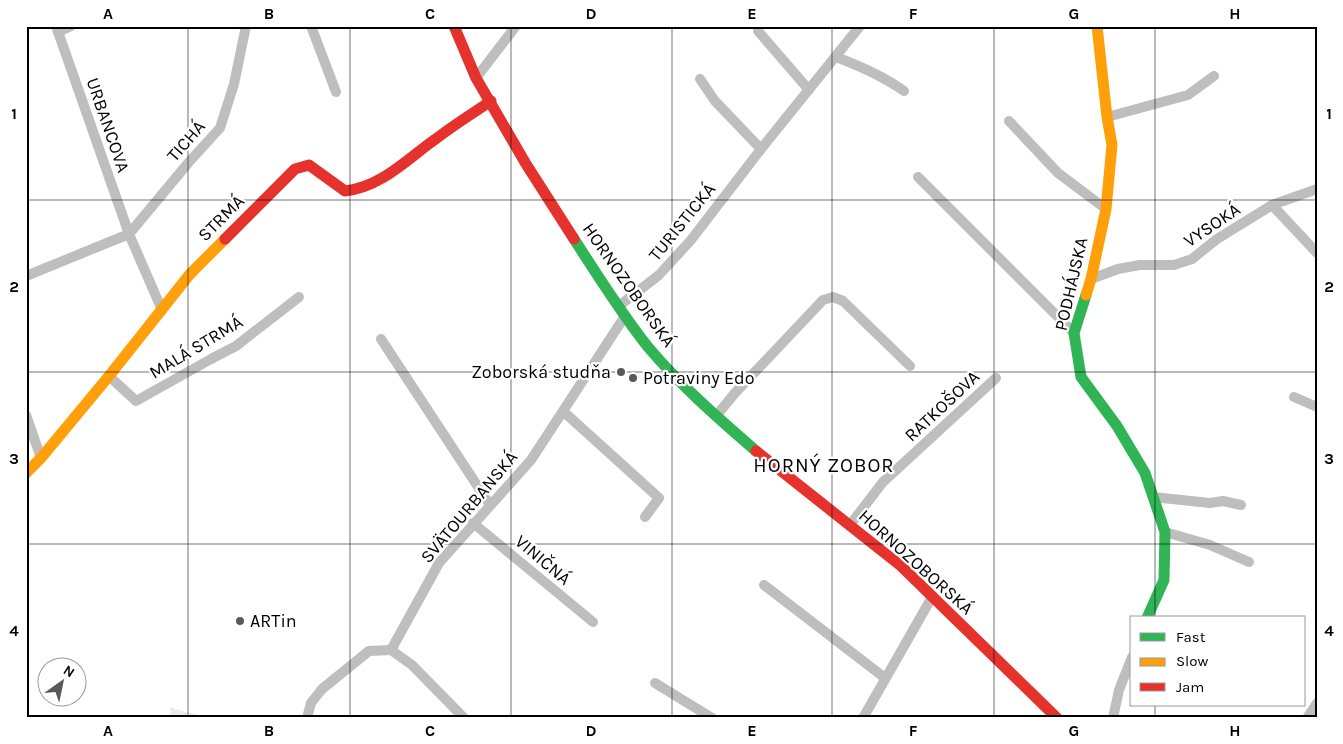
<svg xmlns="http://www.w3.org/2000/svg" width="1343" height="744" font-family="Karla,sans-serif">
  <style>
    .forest { fill: url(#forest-firs) }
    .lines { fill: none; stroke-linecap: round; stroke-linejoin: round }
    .street { stroke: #bebebe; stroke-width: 10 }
    .fast { stroke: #30b455; stroke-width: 11 }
    .slow { stroke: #ff9f0a; stroke-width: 11 }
    .jam { stroke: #e5322d; stroke-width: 11 }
    .grid { fill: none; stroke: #000; stroke-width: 1; stroke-opacity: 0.55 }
    .poi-dot { fill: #595959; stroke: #fff; stroke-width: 2 }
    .labels { text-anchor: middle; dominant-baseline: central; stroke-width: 4.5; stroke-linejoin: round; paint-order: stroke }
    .street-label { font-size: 18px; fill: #000; stroke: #fff }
    .poi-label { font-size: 18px; fill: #000; stroke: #fff; text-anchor: start }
    .quarter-label { font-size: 20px; letter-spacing: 1px; fill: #000; stroke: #fff }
    .neatline { fill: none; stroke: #000; stroke-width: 2 }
    .grid-label { font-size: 16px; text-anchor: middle; font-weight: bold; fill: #000 }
  </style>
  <defs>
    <pattern id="forest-firs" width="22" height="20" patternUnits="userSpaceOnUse" patternTransform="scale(1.25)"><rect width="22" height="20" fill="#eaeaea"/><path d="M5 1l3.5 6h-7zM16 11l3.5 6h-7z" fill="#c7c7c7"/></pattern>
  </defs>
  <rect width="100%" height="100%" fill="#fff"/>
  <path class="forest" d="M171 708 210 718H169Z"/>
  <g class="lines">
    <g class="street">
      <path d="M56 26 129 234 162 310"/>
      <path d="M311 26 336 92"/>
      <path d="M758 31 809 90"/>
      <path d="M58 32 71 26"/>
      <path d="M836 57C860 66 883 76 904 91"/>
      <path d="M476 78 516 26"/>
      <path d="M700 79 715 101 761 149"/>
      <path d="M1107 117 1188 95 1214 76"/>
      <path d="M1009 121 1058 173 1106 209"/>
      <path d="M918 177 1074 333"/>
      <path d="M1272 205 1317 253"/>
      <path d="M26 276 129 234 189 162 220 128 234 84 246 26"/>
      <path d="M1091 279 1118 269 1140 265H1174L1192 259 1217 239 1272 205 1317 189"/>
      <path d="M619 306 659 275 691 240 761 149 860 26"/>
      <path d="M381 339 490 505"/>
      <path d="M109 376 136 401 211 359 236 346 299 297"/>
      <path d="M1294 397 1317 407"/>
      <path d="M564 412 659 498 645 517"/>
      <path d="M26 415 41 458"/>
      <path d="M716 416 735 393 823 300 833 297 843 301 910 366"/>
      <path d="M1153 497 1210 503 1223 501 1241 505"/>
      <path d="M473 523 593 622"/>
      <path d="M850 525 883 482 996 378"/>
      <path d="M1165 532 1210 545 1249 562"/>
      <path d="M764 585 885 678"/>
      <path d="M391 650 439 563 531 460 625 316"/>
      <path d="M391 650 412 665 464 718"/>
      <path d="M655 683 712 718"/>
      <path d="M307 718 311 703 322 689 369 651 391 650"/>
      <path d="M863 718 932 597"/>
      <path d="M1113 718 1119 690 1132 657"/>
      <path d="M1307 718 1317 703"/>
    </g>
    <g class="fast">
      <path d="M574 239C598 276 621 313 648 347 680 385 718 418 756 451"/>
      <path d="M1086 295 1074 333 1081 377 1117 426 1145 473 1165 532 1164 580 1147 618"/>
    </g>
    <g class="slow">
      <path d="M1086 295 1091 279 1106 209 1112 145 1107 117 1097 26"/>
      <path d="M26 473 41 458 109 376 190 274 225 239"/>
    </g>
    <g class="jam">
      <path d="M454 26 476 78 526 164 574 239"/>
      <path d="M225 239 295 169 309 165 345 191C382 187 408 158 437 138 454 125 473 113 491 101"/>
      <path d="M756 451 901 566 1057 718"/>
    </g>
  </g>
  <path class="grid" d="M188 26V718M350 26V718M511 26V718M672 26V718M832 26V718M994 26V718M1155 26V618M26 200H1317M26 372H1317M26 544H1317M1155 705V718"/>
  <g class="poi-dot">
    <circle cx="621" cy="372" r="5"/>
    <circle cx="633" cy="378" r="5"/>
    <circle cx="240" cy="621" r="5"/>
  </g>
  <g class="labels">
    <g class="street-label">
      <text transform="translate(108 125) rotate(71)">URBANCOVA</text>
      <text transform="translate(186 141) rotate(-49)">TICHÁ</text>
      <text transform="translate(221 218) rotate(-45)">STRMÁ</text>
      <text transform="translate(682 222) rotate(-51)">TURISTICKÁ</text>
      <text transform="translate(1212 225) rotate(-34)">VYSOKÁ</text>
      <text transform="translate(1071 284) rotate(-77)">PODHÁJSKA</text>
      <text transform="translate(629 285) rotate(55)">HORNOZOBORSKÁ</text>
      <text transform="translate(196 347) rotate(-31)">MALÁ STRMÁ</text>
      <text transform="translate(942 406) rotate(-43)">RATKOŠOVA</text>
      <text transform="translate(469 507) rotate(-50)">SVÄTOURBANSKÁ</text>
      <text transform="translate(543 560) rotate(40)">VINIČNÁ</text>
      <text transform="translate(916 562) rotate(42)">HORNOZOBORSKÁ</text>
    </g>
    <g class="poi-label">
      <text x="611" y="372" text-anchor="end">Zoborská studňa</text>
      <text x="643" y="378">Potraviny Edo</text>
      <text x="250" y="621">ARTin</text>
    </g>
    <g class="quarter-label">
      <text x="824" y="465">HORNÝ ZOBOR</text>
    </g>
  </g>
  <rect width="1343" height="744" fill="none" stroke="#ffffff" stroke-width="55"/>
  <rect x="1130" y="616" width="175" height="90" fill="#ffffff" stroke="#999999"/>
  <rect x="1140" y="633" width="25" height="8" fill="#30b455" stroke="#999999"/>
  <text x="1176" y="642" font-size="15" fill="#000000">Fast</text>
  <rect x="1140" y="658" width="25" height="8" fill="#ff9f0a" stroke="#999999"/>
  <text x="1176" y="666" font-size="15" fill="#000000">Slow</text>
  <rect x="1140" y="683" width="25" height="8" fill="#e5322d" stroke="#999999"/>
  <text x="1176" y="692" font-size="15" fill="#000000">Jam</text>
  <g transform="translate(62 682) rotate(33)"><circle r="24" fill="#ffffff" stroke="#999999"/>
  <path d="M0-4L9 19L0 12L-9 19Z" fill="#595959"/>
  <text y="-8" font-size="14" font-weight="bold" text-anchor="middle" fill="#000000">N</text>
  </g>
  <rect x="28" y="28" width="1288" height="688" class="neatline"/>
  <g class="grid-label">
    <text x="108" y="19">A</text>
    <text x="269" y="19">B</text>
    <text x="430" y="19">C</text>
    <text x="591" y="19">D</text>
    <text x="752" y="19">E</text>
    <text x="913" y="19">F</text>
    <text x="1074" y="19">G</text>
    <text x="1235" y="19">H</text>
    <text x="14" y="119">1</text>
    <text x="1329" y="119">1</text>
    <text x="14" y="292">2</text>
    <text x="1329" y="292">2</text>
    <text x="14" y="464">3</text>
    <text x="1329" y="464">3</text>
    <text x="14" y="636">4</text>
    <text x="1329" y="636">4</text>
    <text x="108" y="736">A</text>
    <text x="269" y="736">B</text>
    <text x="430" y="736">C</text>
    <text x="591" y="736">D</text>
    <text x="752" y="736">E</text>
    <text x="913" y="736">F</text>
    <text x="1074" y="736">G</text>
    <text x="1235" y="736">H</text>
  </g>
</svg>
